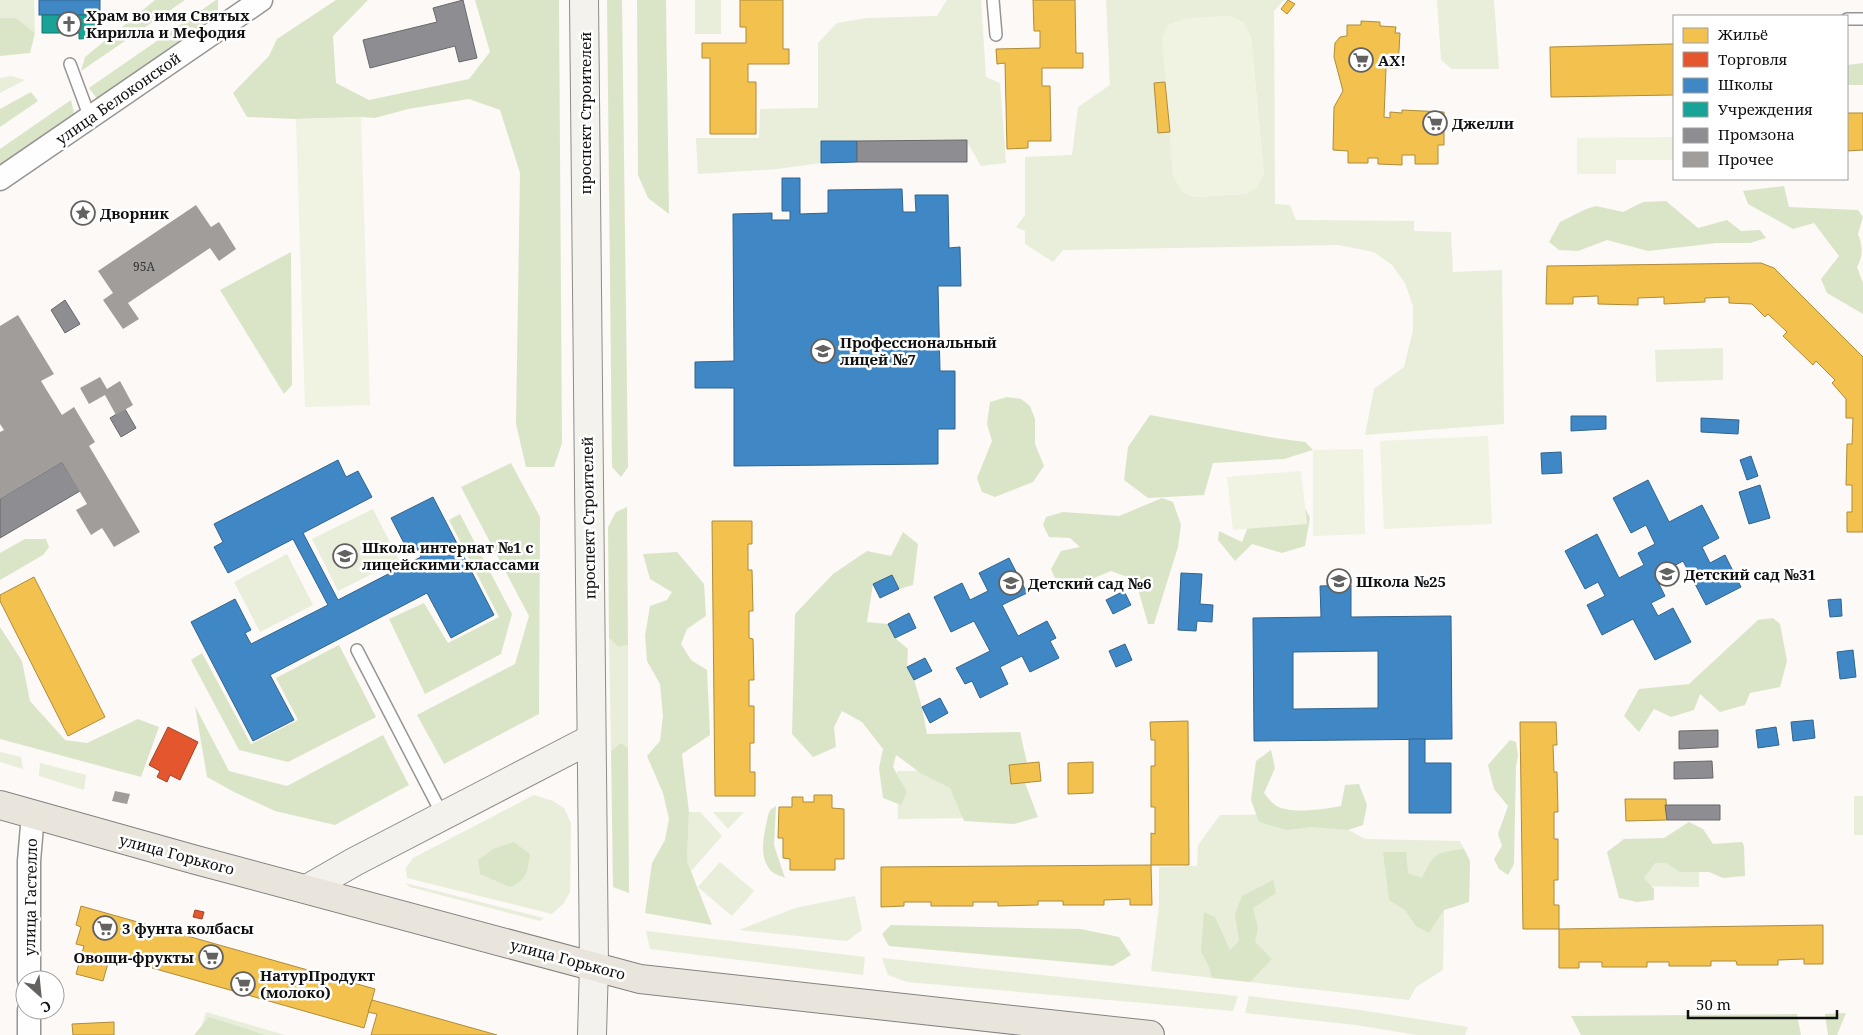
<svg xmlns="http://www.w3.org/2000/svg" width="1863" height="1035" font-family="'Noto Serif',serif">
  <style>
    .green { fill: #e8eed9; fill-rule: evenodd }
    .forest { fill: #dae5c8 }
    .pitch { fill: #f0f2e2 }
    .homes { fill: #f2c14e; stroke: #ae8c3b }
    .shops { fill: #e4572e; stroke: #a44225 }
    .schools { fill: #3f88c5; stroke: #31648f; fill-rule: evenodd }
    .public { fill: #17a398; stroke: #15776f }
    .industry { fill: #8d8d92; stroke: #68686b }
    .building { fill: #a09d9b }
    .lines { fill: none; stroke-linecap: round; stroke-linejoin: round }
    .lane-casing { stroke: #969594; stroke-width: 14 }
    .street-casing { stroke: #969594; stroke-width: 25 }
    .secondary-casing { stroke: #8d8c8a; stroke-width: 30 }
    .primary-casing { stroke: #848281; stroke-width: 30 }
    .lane { stroke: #fffefe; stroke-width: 11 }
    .street { stroke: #fffefe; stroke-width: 22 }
    .secondary { stroke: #f4f2ec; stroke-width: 28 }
    .primary { stroke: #eae5dc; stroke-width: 28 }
    .labels { text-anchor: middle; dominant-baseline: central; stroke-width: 5; stroke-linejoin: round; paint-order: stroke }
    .number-label { font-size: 12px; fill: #343333 }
    .poi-label { font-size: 15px; font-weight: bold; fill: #101010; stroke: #fff; text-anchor: start }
    .street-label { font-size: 15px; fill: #101010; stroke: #fff }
  </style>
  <rect width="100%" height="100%" fill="#fcf9f6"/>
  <g class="green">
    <path d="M0 0H34L35 33 16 18H0Z"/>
    <rect x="695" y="0" width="26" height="34"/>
    <path d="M947 0H981L986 77 1000 83 1006 163 981 166 966 140 821 141V163L777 169 698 174 696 138H759L760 109 818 108V43L837 23 867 18 937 16Z"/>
    <path d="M1106 0H1284L1274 11 1275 204 1290 205 1296 220 1414 221V231L1451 232 1453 272 1502 270 1504 424 1365 435 1374 389 1404 367 1413 330V306L1405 283 1392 265 1374 252 1338 245 1063 250 1053 262 1025 244V231L1016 227 1025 215V157L1072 155 1078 107 1110 85ZM1230 16 1243 22 1251 38 1264 175 1246 194 1195 197 1183 192 1173 176 1170 132 1155 83 1165 82 1184 19Z"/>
    <path d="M1437 0H1494L1499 69H1452L1441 60Z"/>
    <path d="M11 76 25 80 0 93V78Z"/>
    <path d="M1723 348V380L1656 382 1655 350Z"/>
    <path d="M373 509 399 560 338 591 312 539Z"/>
    <path d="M287 554 313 605 260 632 234 582Z"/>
    <path d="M609 638 618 647 628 645V748L621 743 611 751Z"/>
    <path d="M0 752 21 757 23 769 0 762Z"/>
    <path d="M40 763 86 775 84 790 39 776Z"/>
    <path d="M976 770 977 818 898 819 897 771Z"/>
    <path d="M534 795 553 801 564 808 571 823 570 892 564 903 552 914 407 878 406 868 413 858Z"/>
    <rect x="1854" y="796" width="9" height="39"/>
    <path d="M689 812H700L722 836 691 871 687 861Z"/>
    <path d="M713 812H744L728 829Z"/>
    <path d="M1320 814 1365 839 1460 841 1470 861 1469 902 1444 910 1443 970 1416 987 1409 1000 1151 971 1159 906V867L1197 866 1198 845 1220 815Z"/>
    <path d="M1626 849 1699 850V887L1626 886Z"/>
    <path d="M720 862 754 891 732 916 698 887Z"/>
    <path d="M405 883 544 918 540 921 410 887Z"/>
    <path d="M855 896 862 930 847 941 739 930 795 908Z"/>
    <path d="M646 931 865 957 863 975 650 949Z"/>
    <path d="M882 958 1238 996 1233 1011 907 982 888 975Z"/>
    <path d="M1249 996 1360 1010 1468 1027 1465 1035H1417L1356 1025 1245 1013Z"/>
    <path d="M206 1012 285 1035H199Z"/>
  </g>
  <g class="forest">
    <path d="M155 0H185L81 71 85 57Z"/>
    <path d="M216 0H218V19L98 100 89 88Z"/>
    <path d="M336 0H368L333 36 336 83 369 100 469 79 490 52 475 0H559L562 443 554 467H526L516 424 520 173 500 110 469 99 408 109 375 118 361 117 296 119 247 117 233 93 269 56 277 39Z"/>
    <path d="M607 0H622L628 467 621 477 612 467Z"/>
    <path d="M637 0H666L669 214 648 198 638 175Z"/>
    <path d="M0 18H16L35 33 30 53 0 56Z"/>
    <path d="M1863 63V85H1847V65Z"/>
    <path d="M31 92 38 101 0 127V109Z"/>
    <path d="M71 100 75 117 0 169V149Z"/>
    <path d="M1784 186 1789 207 1858 210 1863 217 1858 234C1863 247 1863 256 1857 267L1863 283V314L1827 293 1821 279 1839 256 1814 223 1793 229 1748 204 1743 191Z"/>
    <path d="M1666 201 1698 228 1727 220 1741 231 1760 230 1766 238 1750 243H1717L1648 251 1607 240 1578 251 1559 250 1549 242 1560 222 1586 209 1596 206 1623 212 1643 202Z"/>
    <path d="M291 252 292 385 284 394 220 290Z"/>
    <path d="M1007 397 1021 399 1030 406 1035 419V444L1044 466 1033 482 995 497 982 492 977 478 992 441 987 424 990 402Z"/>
    <path d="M1150 415 1275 438 1305 442 1313 450 1284 459 1213 463 1204 495 1148 498 1124 480 1128 447Z"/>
    <path d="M511 463 540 517 539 714 444 764 417 715 515 664 529 616 461 487Z"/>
    <path d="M1162 498 1173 502 1181 525 1178 547 1154 624H1148L1136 582 1130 578 1111 571 1087 581 1055 578 1051 569 1061 551 1080 547 1070 538 1049 537 1043 525 1046 517 1063 512 1119 516Z"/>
    <path d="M1303 504 1310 518 1305 546 1282 553 1252 544 1235 561 1218 540 1219 531 1242 542 1251 519Z"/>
    <path d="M627 507 628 645 618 647 609 638 608 527 616 512Z"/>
    <path d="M460 514 512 614 501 654 425 694 389 619 424 603 448 643 499 617 449 520Z"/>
    <path d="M903 532 918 544 913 585 899 589 873 584 867 622 888 624 895 638 908 649 907 667 914 680 922 707 927 734 1020 732 1027 763 1009 765 1011 783H1025L1038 817 1014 824 964 821 950 788 922 774 896 755 893 767 907 792 901 805 883 798 879 768 883 749 862 722 842 711 834 727 836 747 813 757 792 734 795 614 833 574 867 551 891 556Z"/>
    <path d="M25 539H46L49 547 43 555 0 580V553Z"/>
    <path d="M677 552 704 584 706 616 687 629 681 644 691 660 707 670 710 735 682 754 689 812 687 861 712 925 645 913 652 863 665 840 669 819 663 793 647 756 660 741 663 716 660 684 647 661 645 636 650 606 667 600 672 592 650 579 643 554Z"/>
    <path d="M1773 618 1780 624 1787 661 1780 687 1750 693 1745 705 1720 712 1700 694 1694 710 1671 717 1654 709 1639 732 1624 716 1639 689 1689 684 1758 620Z"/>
    <path d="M0 627 22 661 30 701 65 740 87 743 138 719 159 727 141 777 0 739Z"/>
    <path d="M339 645 376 717 288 762 239 750 191 660 202 653 251 744 298 720 276 678Z"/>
    <path d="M195 706 229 771 287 786 383 735 409 785 335 825 275 811 234 792 207 777Z"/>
    <path d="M1510 740 1516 742 1518 755 1516 767 1514 864 1508 875 1499 869 1494 859 1502 846 1498 834 1508 806 1494 789 1488 765Z"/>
    <path d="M621 743 628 748 629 893 613 887 611 751Z"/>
    <path d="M1271 750 1275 768 1264 793C1267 797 1271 802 1275 805 1289 815 1325 809 1341 806L1345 785 1359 784 1367 805 1363 825 1348 830 1312 827 1286 830 1259 822 1251 800 1256 761Z"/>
    <path d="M776 806 774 845 785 878C781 876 774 874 771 871 757 855 765 833 768 815L770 810Z"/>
    <path d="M1689 822 1703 829 1713 844 1742 842 1744 846 1745 876 1723 878 1709 872H1680L1666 863H1655L1644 878 1654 889V900L1637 902 1619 898 1607 852 1624 839 1664 838Z"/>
    <path d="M514 842 530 854C528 870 527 881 510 887L480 874 478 860 493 849Z"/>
    <path d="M1464 849 1470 861 1469 902 1444 910 1429 933 1416 926 1405 910 1389 900 1383 852H1406L1408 873 1422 878C1435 852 1435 853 1464 849Z"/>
    <path d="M1273 880 1276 893 1253 908 1258 928 1255 942 1272 959 1250 982 1212 978 1209 967 1201 951 1204 912 1215 917 1230 950 1239 941 1235 914 1242 896Z"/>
    <path d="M891 925 1081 929 1119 937 1131 955 1113 966 889 946 882 934Z"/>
    <path d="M1846 1013 1837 1035H1828L1825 1014Z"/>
    <path d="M1797 1014 1801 1035H1581L1571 1016Z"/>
    <path d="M209 1017 265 1035H194Z"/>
  </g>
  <g class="pitch">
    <path d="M1230 16 1243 22 1251 38 1264 175 1256 188 1246 194 1195 197 1183 192 1173 176 1162 37 1168 25 1184 19Z"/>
    <path d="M361 117 370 405 305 407 296 119Z"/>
    <path d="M1674 137V160H1616V174H1577V138Z"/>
    <path d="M1488 436 1492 524 1384 529 1380 441Z"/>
    <path d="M1363 449 1365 534 1313 536V450Z"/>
    <path d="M1301 471 1307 524 1233 530 1227 477Z"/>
  </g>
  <g class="homes">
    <path d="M740 0H783V49H789V64H748V82H756V134H710V58H702V43H746V27H740Z"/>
    <path d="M1033 0H1075L1076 53H1083V68H1042V86H1050L1051 141H1028V148L1007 149 1005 63 997 64 996 49 1040 48V31H1034Z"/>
    <path d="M1288 0 1295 4 1287 14 1281 9Z"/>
    <path d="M1361 21 1380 22V26L1396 27 1395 33H1400L1398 68H1386L1384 117 1390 118V112L1402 113V110L1444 112V145H1438V164H1415V155H1402V165L1378 164V158H1368V163H1348V151L1333 150 1334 107 1343 91 1334 57 1335 43 1340 37 1347 36V25H1361Z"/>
    <path d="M1670 44H1674V95L1551 97 1550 47Z"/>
    <path d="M1165 82 1170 132 1158 133 1154 83Z"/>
    <path d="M1847 113H1863V150L1847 151Z"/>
    <path d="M1761 263 1774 268 1863 357V532H1847V512H1852V485H1846L1847 444H1852L1853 418H1846V399L1832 383 1835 380 1816 361 1813 365 1783 336 1787 332 1768 314 1765 317 1752 304 1729 303V297L1705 298V302L1664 304V297L1638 298V305L1598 304V296L1573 297V304H1546L1547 266Z"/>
    <path d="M712 521H752V544H748V570H752L753 611H749V638L753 639 754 680H749V706H754V743H750V772H755V796H715Z"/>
    <path d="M34 577 105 717 68 736 0 601V595Z"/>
    <path d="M1188 721 1189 865H1151V833L1155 834V807H1151V766H1155V740H1151L1150 722Z"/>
    <path d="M1520 722H1556L1557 745H1553L1554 772H1557L1558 812H1554V839H1558V880H1554V905H1559V929H1523Z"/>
    <path d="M1039 762 1041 781 1011 784 1009 765Z"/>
    <path d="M1093 762V793L1068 794V763Z"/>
    <path d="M814 795H832V808L844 809V859H835V870H790V859L783 858V838H778L779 807H792V797H803V802H814Z"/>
    <path d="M1625 799H1666L1667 820 1626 821Z"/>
    <path d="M1151 865 1152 905H1130V899L1104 900V905H1063V901H1038V905L998 906V902H973V906H931V902H904V906L881 907V867Z"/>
    <path d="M81 906 375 989 364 1028 110 956 103 981 76 974 84 946 76 944 81 927 76 925Z"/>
    <path d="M1823 925V964H1804V959L1778 960V965H1737L1736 961H1711V966H1669V962H1647V967H1602V962H1579V968H1559V929Z"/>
    <path d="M372 1000 394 1006 497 1035H371L377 1014 368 1012Z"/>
    <path d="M114 1022V1035H73L72 1024Z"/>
  </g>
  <g class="shops">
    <path d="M168 727 198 742 180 780 170 775 167 782 157 777 160 771 149 765Z"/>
    <path d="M195 910 204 912 202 919 193 917Z"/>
  </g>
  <g class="schools">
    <rect x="39" y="0" width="61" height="15"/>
    <path d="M821 141H857V162L821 163Z"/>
    <path d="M782 178H800V214L828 213V190L902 189 903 212H916L915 195H948L949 248 960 247 961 286H938L940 371H955V429H938V464L734 466V388H695V362L734 361 733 214 772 213V220H790V211H782Z"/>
    <path d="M1571 416H1606V429L1571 431Z"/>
    <path d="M1701 418 1739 420 1738 434 1701 432Z"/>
    <path d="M1561 452 1562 473 1542 474 1541 453Z"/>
    <path d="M1751 456 1758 476 1747 480 1740 460Z"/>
    <path d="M338 460 346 477 358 471 372 497 303 533 338 600 421 557 414 543 406 547 391 518 433 497 494 615 451 638 427 593 270 675 294 720 253 741 191 622 235 599 251 630 245 633 251 644 328 605 293 539 228 573 214 547 223 542 214 524Z"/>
    <path d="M1648 480 1669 522 1702 505 1719 538 1702 547 1710 563 1725 555 1741 587 1706 605 1683 561 1655 576 1665 596 1651 603 1658 616 1673 608 1691 642 1655 660 1633 619 1602 635 1587 605 1605 596 1598 582 1585 589 1565 551 1597 534 1619 578 1644 565 1638 553 1655 544 1646 525 1631 533 1613 498Z"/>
    <path d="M1760 485 1770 518 1749 524 1739 492Z"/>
    <path d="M1009 558 1027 593 1002 605 1018 636 1047 621 1056 638 1050 641 1059 658 1030 672 1022 656 1000 667 1008 684 980 698 972 681 965 684 956 668 990 651 974 621 951 632 934 597 962 583 970 600 988 591 979 573Z"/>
    <path d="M1181 573 1202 574 1200 604 1213 605 1212 622 1197 621 1196 631 1178 630Z"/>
    <path d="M892 575 899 589 880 598 873 584Z"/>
    <path d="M1351 585V617L1451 616 1452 739 1254 741 1253 618 1321 617 1320 586ZM1378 651V708L1293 709V652Z"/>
    <path d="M1124 591 1131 605 1113 614 1106 600Z"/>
    <path d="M1841 599 1842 616 1830 617 1828 600Z"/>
    <path d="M909 613 916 628 895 638 888 624Z"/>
    <path d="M1125 644 1132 660 1116 667 1109 651Z"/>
    <path d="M1853 650 1856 677 1840 679 1837 652Z"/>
    <path d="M925 658 932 671 914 680 907 667Z"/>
    <path d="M940 698 948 713 930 723 922 707Z"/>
    <path d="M1813 720 1815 738 1793 741 1791 722Z"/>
    <path d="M1776 727 1779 745 1758 748 1756 730Z"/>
    <path d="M1409 739H1425V763H1451V813H1409Z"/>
  </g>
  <path class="public" d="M42 15H95V38L79 39V33H42Z"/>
  <g class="industry">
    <path d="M463 0 477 58 459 62 455 46 370 68 363 40 437 22 433 8Z"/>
    <path d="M967 140V162H857V141Z"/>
    <path d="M65 300 80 324 65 333 51 310Z"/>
    <path d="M125 409 136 428 121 437 110 418Z"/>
    <path d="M62 462 80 491 0 538V499Z"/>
    <path d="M1718 730V747L1679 749V731Z"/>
    <path d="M1712 761 1713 778 1674 779V762Z"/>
    <path d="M1665 805H1720V820H1667Z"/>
  </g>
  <g class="building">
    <path d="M196 205 211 227 219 222 236 249 219 261 210 248 128 303 139 319 123 329 103 300 113 293 98 271Z"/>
    <path d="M18 315 54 374 41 381 62 415 74 407 95 442 89 446 140 532 114 547 102 528 91 535 76 510 87 504 62 462 0 499V432L4 430 0 424V326Z"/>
    <path d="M100 377 107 389 120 381 133 405 116 415 105 395 89 404 80 388Z"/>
    <path d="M115 791 130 794 127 804 112 801Z"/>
  </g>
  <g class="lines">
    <g class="lane-casing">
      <g id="lane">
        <path d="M993 0 996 35"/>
        <path d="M1847 19H1863"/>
        <path d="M70 64 90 118"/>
        <path d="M357 650 443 816"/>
      </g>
    </g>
    <g class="street-casing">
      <g id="street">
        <path d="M0 179 261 0"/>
        <path d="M29 980V861L33 814"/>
        <path d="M29 1010V1035"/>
      </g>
    </g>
    <g class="secondary-casing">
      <g id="secondary">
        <path d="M584 0 594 965 592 1035"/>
        <path d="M307 889 354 862 591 739"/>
      </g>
    </g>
    <g class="primary-casing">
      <path id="primary" d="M0 805 196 860 640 979 1150 1035"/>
    </g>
    <use href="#lane" class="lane"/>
    <use href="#street" class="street"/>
    <use href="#secondary" class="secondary"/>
    <use href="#primary" class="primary"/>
  </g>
  <defs>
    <g id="church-ring" transform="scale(1.25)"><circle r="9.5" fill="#fff" stroke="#636260" stroke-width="1.5"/><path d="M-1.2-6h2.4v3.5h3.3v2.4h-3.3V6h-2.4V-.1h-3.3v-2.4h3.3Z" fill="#636260"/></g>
    <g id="supermarket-ring" transform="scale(1.25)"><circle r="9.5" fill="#fff" stroke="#636260" stroke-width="1.5"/><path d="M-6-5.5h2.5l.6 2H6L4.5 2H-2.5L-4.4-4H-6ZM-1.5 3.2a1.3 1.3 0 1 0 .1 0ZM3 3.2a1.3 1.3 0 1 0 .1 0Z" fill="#636260"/></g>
    <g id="sight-ring" transform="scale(1.25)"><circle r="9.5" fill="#fff" stroke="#636260" stroke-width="1.5"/><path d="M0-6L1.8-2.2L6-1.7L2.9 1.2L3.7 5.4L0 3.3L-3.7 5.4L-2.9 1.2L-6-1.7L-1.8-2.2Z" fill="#636260"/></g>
    <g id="university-ring" transform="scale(1.25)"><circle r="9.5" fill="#fff" stroke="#636260" stroke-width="1.5"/><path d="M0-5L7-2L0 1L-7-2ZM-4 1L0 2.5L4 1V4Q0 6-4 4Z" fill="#636260"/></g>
    <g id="school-ring" transform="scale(1.25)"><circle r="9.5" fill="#fff" stroke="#636260" stroke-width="1.5"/><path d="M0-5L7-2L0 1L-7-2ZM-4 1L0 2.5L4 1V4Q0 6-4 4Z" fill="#636260"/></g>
  </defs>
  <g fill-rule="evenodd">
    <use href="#church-ring" x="69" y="24"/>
    <use href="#supermarket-ring" x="1361" y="60"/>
    <use href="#supermarket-ring" x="1435" y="123"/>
    <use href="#sight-ring" x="83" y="213"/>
    <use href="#university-ring" x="823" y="351"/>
    <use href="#school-ring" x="345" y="556"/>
    <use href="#school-ring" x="1667" y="574"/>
    <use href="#school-ring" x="1339" y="581"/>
    <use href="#school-ring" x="1011" y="583"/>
    <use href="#supermarket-ring" x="105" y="928"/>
    <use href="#supermarket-ring" x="211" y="957"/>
    <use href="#supermarket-ring" x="243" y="984"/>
  </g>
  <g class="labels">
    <g class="number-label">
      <text x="144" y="266">95А</text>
    </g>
    <g class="poi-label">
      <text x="86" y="15">Храм во имя Святых<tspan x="86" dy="17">Кирилла и Мефодия</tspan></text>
      <text x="1378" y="60">АХ!</text>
      <text x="1452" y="123">Джелли</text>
      <text x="100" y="213">Дворник</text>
      <text x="840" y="342">Профессиональный<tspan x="840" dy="17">лицей №7</tspan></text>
      <text x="362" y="547">Школа интернат №1 с<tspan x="362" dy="17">лицейскими классами</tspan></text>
      <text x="1684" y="574">Детский сад №31</text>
      <text x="1356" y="581">Школа №25</text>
      <text x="1028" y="583">Детский сад №6</text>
      <text x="122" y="928">3 фунта колбасы</text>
      <text x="194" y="957" text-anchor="end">Овощи-фрукты</text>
      <text x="260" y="975">НатурПродукт<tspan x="260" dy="17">(молоко)</tspan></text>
    </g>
    <g class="street-label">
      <text transform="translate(118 98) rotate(-35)">улица Белоконской</text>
      <text transform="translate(585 113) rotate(-90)">проспект Строителей</text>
      <text transform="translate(588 518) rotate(-91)">проспект Строителей</text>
      <text transform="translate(177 854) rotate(15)">улица Горького</text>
      <text transform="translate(30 897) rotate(-89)">улица Гастелло</text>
      <text transform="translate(568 959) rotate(15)">улица Горького</text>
    </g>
  </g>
  <rect x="1673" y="15" width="175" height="165" fill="#ffffff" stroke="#9f9f9f"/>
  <rect x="1683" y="28" width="25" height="15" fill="#f2c14e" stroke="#9f9f9f"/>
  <text x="1718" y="40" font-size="15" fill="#101010">Жильё</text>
  <rect x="1683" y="52" width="25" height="15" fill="#e4572e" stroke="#9f9f9f"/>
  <text x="1718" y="65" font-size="15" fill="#101010">Торговля</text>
  <rect x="1683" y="78" width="25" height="15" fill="#3f88c5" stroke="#9f9f9f"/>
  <text x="1718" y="90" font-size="15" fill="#101010">Школы</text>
  <rect x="1683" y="102" width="25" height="15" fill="#17a398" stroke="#9f9f9f"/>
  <text x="1718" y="115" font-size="15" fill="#101010">Учреждения</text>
  <rect x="1683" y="128" width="25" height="15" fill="#8d8d92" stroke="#9f9f9f"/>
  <text x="1718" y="140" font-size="15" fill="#101010">Промзона</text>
  <rect x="1683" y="152" width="25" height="15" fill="#a09d9b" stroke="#9f9f9f"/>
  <text x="1718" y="165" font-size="15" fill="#101010">Прочее</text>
  <g transform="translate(40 995) rotate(153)"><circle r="24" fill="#ffffff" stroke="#9f9f9f"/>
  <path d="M0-4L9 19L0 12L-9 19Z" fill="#636260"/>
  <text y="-8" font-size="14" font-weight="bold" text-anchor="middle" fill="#101010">С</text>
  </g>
  <path d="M1688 1010v8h149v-8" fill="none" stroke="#101010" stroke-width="2.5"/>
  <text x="1696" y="1010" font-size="15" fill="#101010" stroke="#ffffff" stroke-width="4" paint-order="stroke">50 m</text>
</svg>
